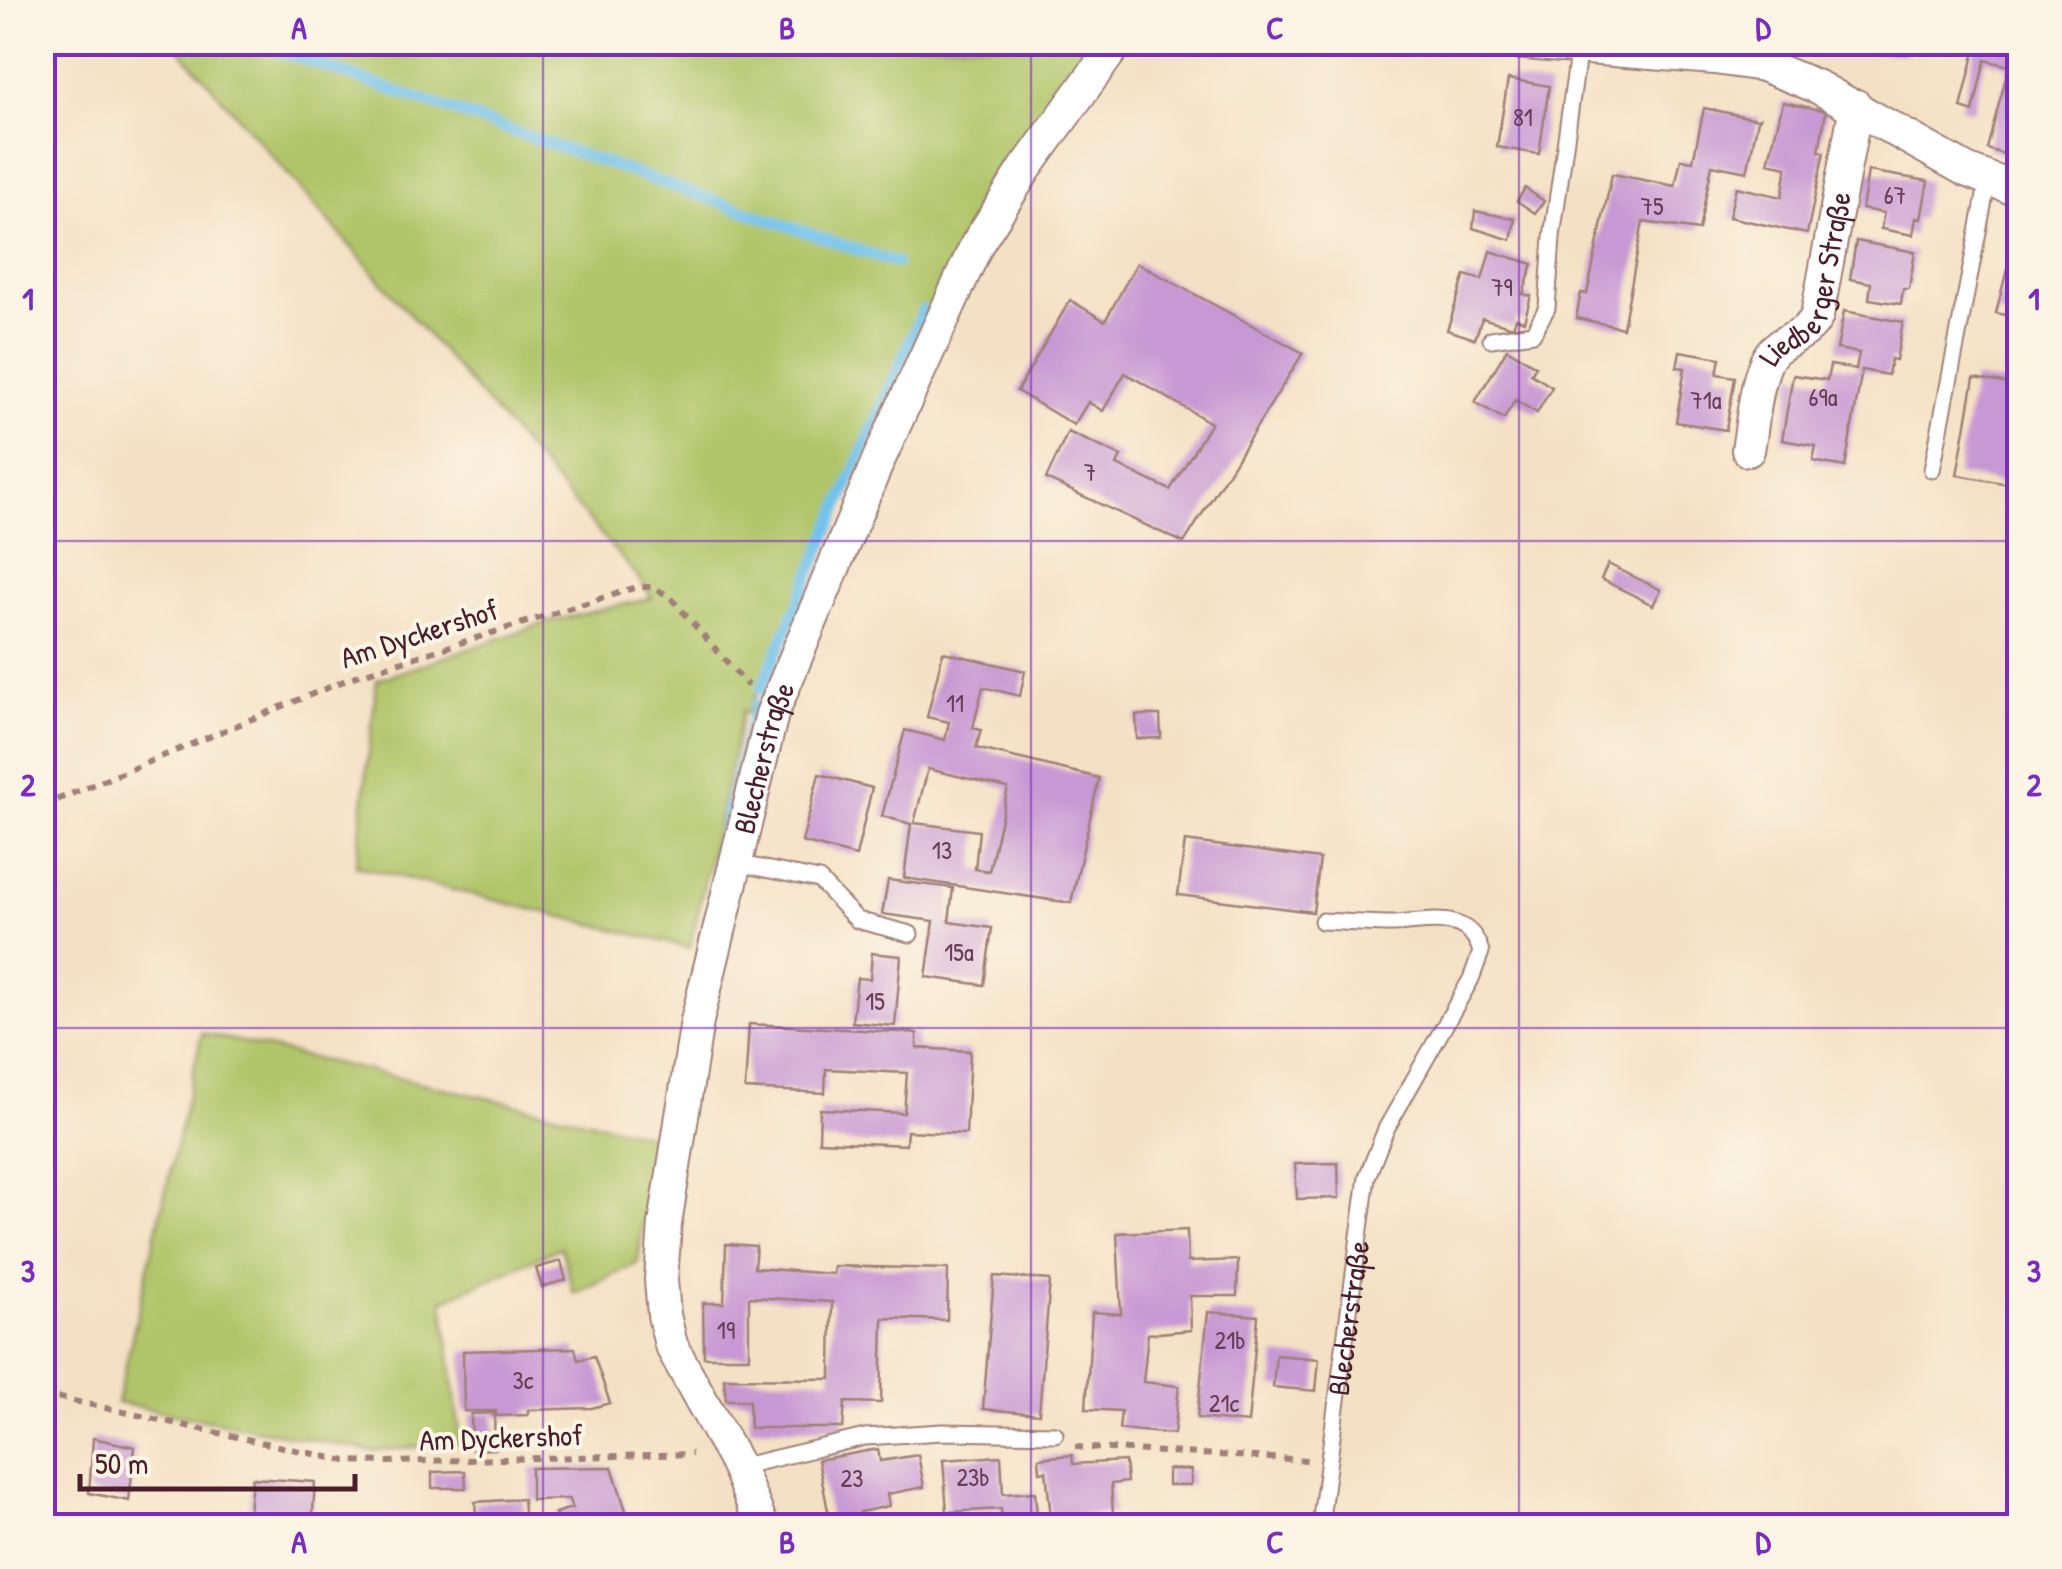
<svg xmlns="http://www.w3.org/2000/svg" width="2062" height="1569" font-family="'Patrick Hand',sans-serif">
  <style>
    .green { fill: #b0c569; stroke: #7d724a; stroke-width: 2.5 }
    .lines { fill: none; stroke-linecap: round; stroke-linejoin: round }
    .stream { stroke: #72c2ed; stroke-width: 11 }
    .building { fill: #c798d3; fill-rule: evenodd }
    .lane-casing { stroke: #9f8078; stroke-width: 19 }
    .street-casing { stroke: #9f8078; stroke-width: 36 }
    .path { stroke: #9f8078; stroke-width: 6; stroke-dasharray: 8 8; stroke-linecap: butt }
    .lane { stroke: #fff; stroke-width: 15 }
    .street { stroke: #fff; stroke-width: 32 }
    .grid { fill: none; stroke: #7b2cbf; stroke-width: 2.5; stroke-opacity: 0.55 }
    .labels { text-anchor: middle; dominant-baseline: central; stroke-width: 8; stroke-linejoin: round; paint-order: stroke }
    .number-label { font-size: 25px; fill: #693d55 }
    .street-label { font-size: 30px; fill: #4a1f2b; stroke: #fcf5e5 }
    .neatline { fill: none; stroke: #7b2cbf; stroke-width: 4 }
    .grid-label { font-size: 32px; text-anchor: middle; font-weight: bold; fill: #7b2cbf }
  </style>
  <rect width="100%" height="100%" fill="#fcf5e5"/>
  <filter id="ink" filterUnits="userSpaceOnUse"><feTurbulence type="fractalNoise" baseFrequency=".01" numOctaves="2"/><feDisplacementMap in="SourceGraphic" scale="20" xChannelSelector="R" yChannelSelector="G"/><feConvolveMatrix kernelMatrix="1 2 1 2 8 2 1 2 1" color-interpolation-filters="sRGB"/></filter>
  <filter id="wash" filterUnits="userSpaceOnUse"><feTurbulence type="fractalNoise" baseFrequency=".0048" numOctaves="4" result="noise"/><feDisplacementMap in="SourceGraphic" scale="40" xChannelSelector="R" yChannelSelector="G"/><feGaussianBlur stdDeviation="2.25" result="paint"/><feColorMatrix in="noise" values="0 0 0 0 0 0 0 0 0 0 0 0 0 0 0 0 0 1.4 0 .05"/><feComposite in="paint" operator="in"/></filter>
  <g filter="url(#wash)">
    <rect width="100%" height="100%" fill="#f4e1c5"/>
    <g class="green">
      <path d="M174 43H1100L968 225 747 714 743 711 690 948 356 866 377 680 548 622 652 598 637 576Z"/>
      <path d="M202 1033 654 1136 638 1263 574 1294 561 1247 443 1300 461 1443 372 1451 117 1403Z"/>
    </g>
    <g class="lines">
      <g class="stream">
        <path d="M253 42 896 263"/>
        <path d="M761 690 923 310"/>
        <path d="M724 828 756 704"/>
      </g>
    </g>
    <g id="blocks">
      <g class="building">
        <path d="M1844 42H1907L1906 54 1843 51Z"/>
        <path d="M1977 42H2020V159L1987 149 2009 66 1985 60 1973 112 1961 108Z"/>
        <path d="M1508 79 1549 86 1539 154 1497 147Z"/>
        <path d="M1783 102 1826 111 1819 151 1824 152 1807 234 1729 217 1736 187 1782 197 1787 167 1768 163Z"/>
        <path d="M1704 108 1757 119 1761 117 1758 120 1747 172 1712 165 1699 230 1643 222 1623 328 1576 318 1581 293 1587 294 1612 174 1675 186 1681 159 1693 161Z"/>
        <path d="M1868 171 1928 181 1921 219 1916 218 1913 235 1881 229 1884 213 1862 209Z"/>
        <path d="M1525 188 1544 201 1535 213 1517 201Z"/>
        <path d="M1475 211 1515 219 1511 240 1473 228Z"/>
        <path d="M1856 241 1915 252 1909 289H1903L1901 304 1869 299 1871 283 1850 279Z"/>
        <path d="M2012 249 2020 251V318L1996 313Z"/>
        <path d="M1490 251 1533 264 1523 294 1531 296 1524 321 1516 318 1513 327 1482 318 1475 339 1447 330 1465 275 1482 280Z"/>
        <path d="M1137 263 1303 353 1184 543 1046 479 1068 432 1121 456 1117 465 1170 490 1211 423 1125 373 1103 411 1088 402 1074 425 1017 391 1070 300 1105 321Z"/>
        <path d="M1844 311 1903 322 1896 360 1891 359 1888 375 1862 370 1845 467 1813 461 1816 446 1782 440 1793 375 1827 380 1830 365 1856 369 1859 353 1837 349Z"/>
        <path d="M1507 349 1536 366 1531 374 1552 387 1537 413 1515 400 1504 419 1475 402Z"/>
        <path d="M1680 351 1720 358 1717 374 1735 377 1726 430 1676 422 1685 368 1677 367Z"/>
        <path d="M1974 378 2020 386V486L1957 475Z"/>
        <path d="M1608 564 1661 590 1653 605 1601 579Z"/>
        <path d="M943 652 1025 671 1020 696 983 687 973 728 981 730 976 748 1099 778 1071 903 904 878 911 824 882 816 905 730 945 740 949 722 927 717ZM928 769 1008 788 989 871 975 869 979 831 914 823Z"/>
        <path d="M1136 715H1160L1161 738 1137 739Z"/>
        <path d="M819 774 872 788 856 856 802 842Z"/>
        <path d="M1185 841 1320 859 1313 912 1178 895Z"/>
        <path d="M888 880 953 888 949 922 992 928 984 985 926 977 934 921 882 914Z"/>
        <path d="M872 953 901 956 895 1026 852 1022 857 978 870 979Z"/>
        <path d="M749 1024 917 1033V1048L970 1051 966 1134 907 1131 906 1145 819 1141 820 1109 904 1113 907 1073 826 1069 825 1093 745 1089Z"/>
        <path d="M1338 1163 1339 1198 1297 1199 1295 1164Z"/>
        <path d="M1187 1230 1188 1262 1238 1260 1237 1296H1190L1191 1330 1148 1334 1143 1382 1179 1386 1174 1434 1119 1429 1121 1411 1086 1409 1092 1312 1121 1314 1117 1233Z"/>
        <path d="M726 1244 756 1246 754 1268 833 1274 834 1266 948 1269 947 1320 883 1318 881 1403 845 1402 843 1428H750L749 1400H726L724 1378 831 1379 832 1302 749 1297V1357H704L703 1303H724Z"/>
        <path d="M561 1261 566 1280 542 1287 536 1268Z"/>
        <path d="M994 1276 1050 1280 1039 1414 983 1409Z"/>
        <path d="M1208 1312 1258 1316 1248 1423 1197 1418Z"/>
        <path d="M575 1348 578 1360 594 1356 610 1403 592 1408 528 1410V1415L496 1416V1411H464L463 1351Z"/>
        <path d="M1276 1355 1319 1359 1316 1391 1273 1387Z"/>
        <path d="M494 1413 495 1449 472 1450 471 1414Z"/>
        <path d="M93 1438 135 1447 129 1501 89 1493Z"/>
        <path d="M878 1449 880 1461 918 1455 924 1487 887 1494 889 1506 860 1512 862 1526H831L818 1460Z"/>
        <path d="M1072 1455 1073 1464 1125 1461 1127 1482 1111 1484 1113 1513 1051 1518 1046 1471 1040 1472 1039 1458Z"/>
        <path d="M1001 1456 1003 1494 1035 1492 1038 1526H1002L1001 1509 947 1512 943 1460Z"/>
        <path d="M612 1467 631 1526H560L555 1513 572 1508 569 1499 531 1500V1468Z"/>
        <path d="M1168 1469 1191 1470V1485H1168Z"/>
        <path d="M465 1471 466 1488H432V1472Z"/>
        <path d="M252 1478 315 1482 312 1526 248 1525Z"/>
        <path d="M523 1499 525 1526H477L475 1502Z"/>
        <path d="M436 1517 438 1526H421L420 1521Z"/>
        <path d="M159 1519 185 1522V1526H159Z"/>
      </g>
    </g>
  </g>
  <g filter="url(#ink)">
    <use href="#blocks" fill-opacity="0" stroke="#9f8078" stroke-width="2.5"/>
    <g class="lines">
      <g class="lane-casing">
        <g id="lane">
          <path d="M1491 339 1533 333 1547 308 1552 237 1579 47"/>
          <path d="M1932 470 1988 180"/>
          <path d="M736 863 819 880 857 920 910 934"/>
          <path d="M738 1467 865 1437 942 1432 1055 1434"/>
          <path id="s1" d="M1320 1526 1367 1177 1386 1129 1471 979 1481 952C1469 909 1427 923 1394 924 1370 924 1346 922 1322 921"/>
        </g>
      </g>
      <g class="street-casing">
        <g id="street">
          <path d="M1512 42 1715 58 1763 65 1818 87 1966 170 2020 191"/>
          <path id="s2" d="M1748 450C1753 425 1756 367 1774 350 1789 337 1808 335 1817 316L1856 106"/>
          <path id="s3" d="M762 1526 738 1467 671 1345 664 1315 661 1280 665 1224 697 1021 772 714 878 461 977 244 1025 169 1117 42"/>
        </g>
      </g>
      <g class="path">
        <path d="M42 806 356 676 637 587H652L669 596 748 686"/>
        <path d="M42 1394 346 1461 389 1462 692 1454"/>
        <path d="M1075 1447 1308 1460"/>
      </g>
      <use href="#lane" class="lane"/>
      <use href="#street" class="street"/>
    </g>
  </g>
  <path class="grid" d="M543 42V1526M1031 42V1526M1519 42V1526M42 541H2020M42 1028H2020"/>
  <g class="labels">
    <g class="number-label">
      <text x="1523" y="117">81</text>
      <text x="1895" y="195">67</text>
      <text x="1652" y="206">75</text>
      <text x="1502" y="287">79</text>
      <text x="1823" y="397">69a</text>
      <text x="1706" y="400">71a</text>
      <text x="1090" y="472">7</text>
      <text x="955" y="703">11</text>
      <text x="942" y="850">13</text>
      <text x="959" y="952">15a</text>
      <text x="875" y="1001">15</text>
      <text x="726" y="1330">19</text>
      <text x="1230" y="1340">21b</text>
      <text x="523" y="1380">3c</text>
      <text x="1224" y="1403">21c</text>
      <text x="973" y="1477">23b</text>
      <text x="852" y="1478">23</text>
    </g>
    <g class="street-label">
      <text stroke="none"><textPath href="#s2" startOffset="188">Liedberger Straße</textPath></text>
      <text transform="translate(419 633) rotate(-18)">Am Dyckershof</text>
      <text stroke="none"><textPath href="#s3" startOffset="802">Blecherstraße</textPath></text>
      <text stroke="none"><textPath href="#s1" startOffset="210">Blecherstraße</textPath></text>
      <text transform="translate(501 1437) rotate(-2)">Am Dyckershof</text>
    </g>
  </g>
  <rect width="2062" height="1569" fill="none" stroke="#fcf5e5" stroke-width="110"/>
  <path d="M80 1474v15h275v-15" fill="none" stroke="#4a1f2b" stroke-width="5"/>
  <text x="95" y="1474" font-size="30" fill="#4a1f2b" stroke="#fcf5e5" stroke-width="8" paint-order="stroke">50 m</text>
  <rect x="55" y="55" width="1952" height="1459" class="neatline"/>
  <g class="grid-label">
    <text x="299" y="39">A</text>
    <text x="787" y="39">B</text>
    <text x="1275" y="39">C</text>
    <text x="1763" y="39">D</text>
    <text x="28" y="310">1</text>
    <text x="2034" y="310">1</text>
    <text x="28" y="796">2</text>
    <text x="2034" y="796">2</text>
    <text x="28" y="1282">3</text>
    <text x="2034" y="1282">3</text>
    <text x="299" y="1553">A</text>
    <text x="787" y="1553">B</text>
    <text x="1275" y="1553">C</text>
    <text x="1763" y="1553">D</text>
  </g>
</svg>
